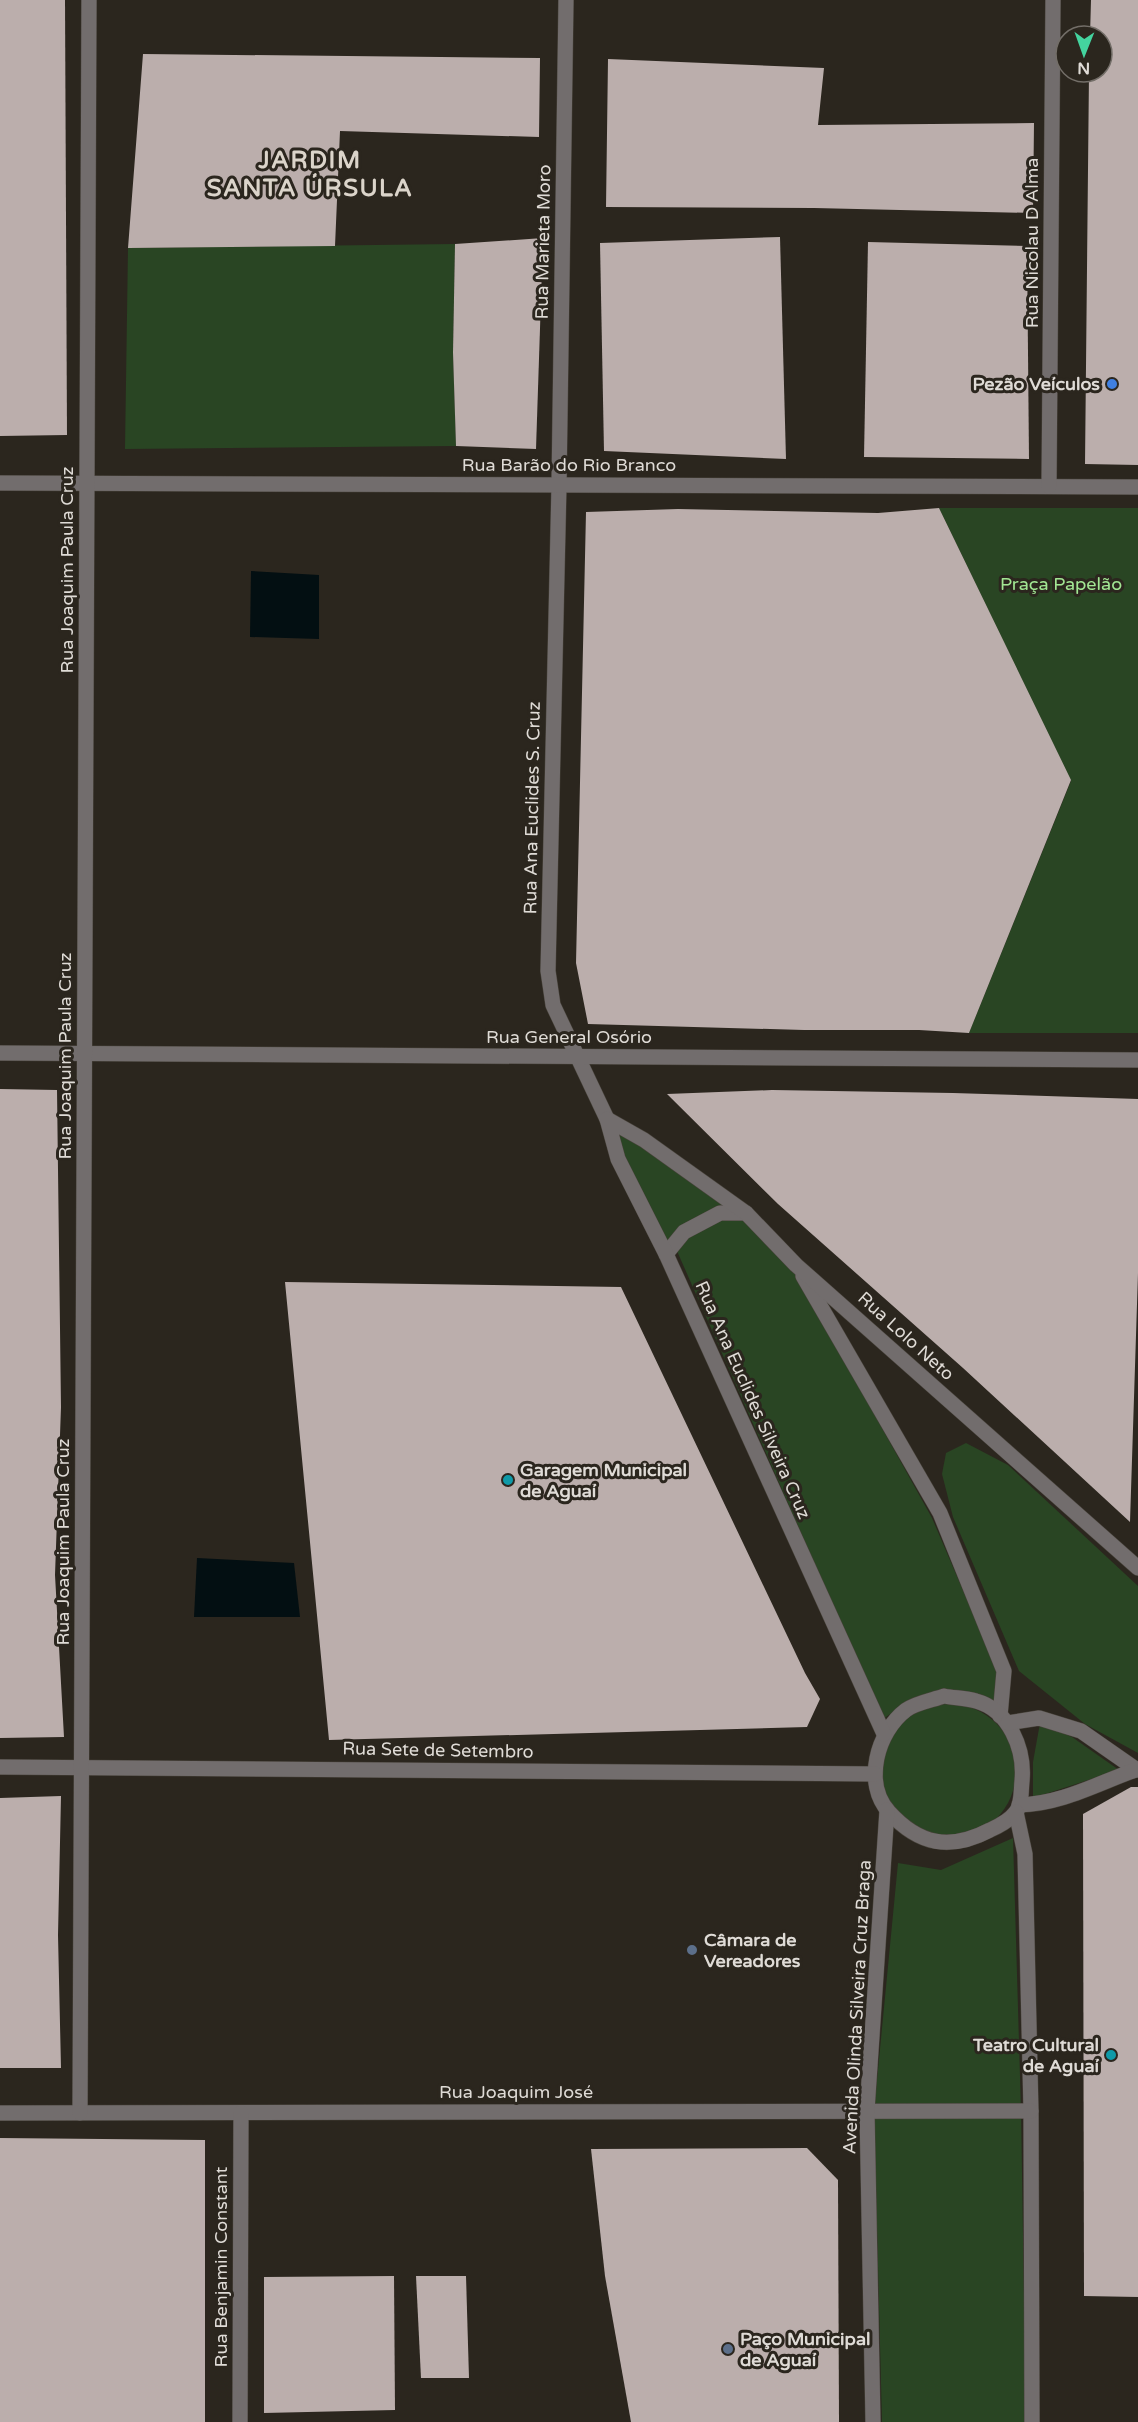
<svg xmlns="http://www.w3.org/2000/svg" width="1138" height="2422" font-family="'Varela Round',sans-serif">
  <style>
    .green { fill: #294523 }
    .water { fill: #030f12 }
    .building { fill: #bbaeac }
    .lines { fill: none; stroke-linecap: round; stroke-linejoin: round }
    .minor-casing { stroke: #48433b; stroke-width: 16 }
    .minor { stroke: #726d6d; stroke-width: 15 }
    .shop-dot { fill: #3f7fe0; stroke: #2b261e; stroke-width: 2 }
    .culture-dot { fill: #0f9aa8; stroke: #2b261e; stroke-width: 2 }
    .service-dot { fill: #5c6f8a; stroke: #2b261e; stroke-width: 2 }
    .labels { text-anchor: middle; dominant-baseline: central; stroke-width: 6; stroke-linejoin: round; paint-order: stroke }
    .street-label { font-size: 18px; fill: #dfdbd6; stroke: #2b261e }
    .poi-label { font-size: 18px; font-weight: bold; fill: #dfdbd6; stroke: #2b261e; text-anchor: start }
    .park-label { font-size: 18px; fill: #a2e693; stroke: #2b261e }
    .district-label { font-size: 24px; font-weight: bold; letter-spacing: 1.5px; fill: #dbd4ca; stroke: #2b261e }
  </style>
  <rect width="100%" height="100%" fill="#2b261e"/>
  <g class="green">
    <path d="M455 244 453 353 456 446 125 449 128 248Z"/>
    <path d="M939 508H1138V1033H969L1071 781Z"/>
    <path d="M607 1119 746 1213 720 1214 666 1254Z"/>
    <path d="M726 1216 746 1219 793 1268 932 1518 997 1670 998 1701 986 1699 908 1702 883 1719 677 1251 691 1235Z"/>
    <path d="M966 1443 1008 1465 1138 1586V1753L1085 1724 1019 1671 953 1517 942 1474 946 1453Z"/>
    <circle cx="949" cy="1771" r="67"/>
    <path d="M1040 1723 1072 1737 1119 1770 1033 1798V1762Z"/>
    <path d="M1013 1838 1021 2110 1026 2422H882L874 2111 898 1863 941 1870Z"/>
  </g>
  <g class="water">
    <path d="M251 571 319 575V639L250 637Z"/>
    <path d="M197 1558 294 1563 300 1617H194Z"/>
  </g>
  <g class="building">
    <path d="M0 0H65L67 435 0 436Z"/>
    <path d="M1091 0H1138V465L1085 464 1089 72H1102V36H1090Z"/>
    <path d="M143 54 540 58 539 137 340 131 335 246 128 248Z"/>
    <path d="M608 59 824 68 818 125 1034 123 1033 213 814 208 606 207Z"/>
    <path d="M780 237 786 459 604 451 600 243Z"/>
    <path d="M543 238 536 449 456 446 453 353 455 244Z"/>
    <path d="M868 242 1027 246 1029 459 864 457Z"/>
    <path d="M939 508 1071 780 969 1033 919 1030H804L588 1024 576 963 586 512 678 509 878 513Z"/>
    <path d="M0 1089 57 1090 61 1407 55 1575 64 1737 0 1738Z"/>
    <path d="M772 1090 953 1093 1138 1099V1273L1130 1522 963 1368 778 1204 667 1094Z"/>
    <path d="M285 1282 621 1287 805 1673 820 1699 807 1727 329 1740Z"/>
    <path d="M1131 1787H1138V2297L1084 2296 1083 1814Z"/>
    <path d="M61 1796 58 1935 61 2068H0V1798Z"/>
    <path d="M0 2138 205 2140V2422H0Z"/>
    <path d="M807 2148 838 2180 839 2422H631L605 2276 591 2149Z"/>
    <path d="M394 2276 395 2410 264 2413V2277Z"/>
    <path d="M416 2276H466L469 2378H421Z"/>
  </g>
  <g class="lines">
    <g class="minor-casing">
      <g id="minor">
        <path d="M566 0 559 485 548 971 553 1005 607 1119"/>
        <path d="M0 483 1138 487"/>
        <path d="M1049 486 1053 0"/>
        <path d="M0 1053 1138 1060"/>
        <path d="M666 1254 684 1232 720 1213H746"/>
        <path d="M803 1276 940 1513 1004 1671 1000 1716"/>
        <path d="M944 1696C954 1698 966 1698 976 1701 1009 1710 1025 1749 1022 1781 1021 1790 1022 1804 1016 1812 1010 1820 999 1826 990 1830 950 1851 919 1845 889 1812 863 1783 877 1732 906 1710 915 1703 933 1700 944 1696Z"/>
        <path d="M1008 1723 1039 1718 1081 1731 1137 1770"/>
        <path d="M884 1734 666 1254 618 1159 607 1119 644 1140 746 1213 796 1265 1138 1568"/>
        <path d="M0 1767 875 1774"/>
        <path d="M1019 1805C1062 1804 1098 1783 1138 1769"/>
        <path d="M1016 1812 1025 1854 1031 2111 1032 2422"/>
        <path d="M0 2113 1031 2111"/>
        <path d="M80 2113 89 0"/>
        <path d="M240 2422 241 2113"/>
        <path d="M873 2422 867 2111 887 1810"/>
      </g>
    </g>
    <use href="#minor" class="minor"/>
  </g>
  <circle class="shop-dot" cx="1112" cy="384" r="6"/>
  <g class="culture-dot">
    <circle cx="508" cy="1480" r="6"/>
    <circle cx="1111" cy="2055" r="6"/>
  </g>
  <g class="service-dot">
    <circle cx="692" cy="1950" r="6"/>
    <circle cx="728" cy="2349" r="6"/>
  </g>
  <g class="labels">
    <g class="street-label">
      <text transform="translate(543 242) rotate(-89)">Rua Marieta Moro</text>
      <text transform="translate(1032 243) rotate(-90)">Rua Nicolau D Alma</text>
      <text x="569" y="465">Rua Barão do Rio Branco</text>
      <text transform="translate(67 570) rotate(-90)">Rua Joaquim Paula Cruz</text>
      <text transform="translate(532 808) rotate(-89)">Rua Ana Euclides S. Cruz</text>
      <text x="569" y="1037">Rua General Osório</text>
      <text transform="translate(65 1056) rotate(-90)">Rua Joaquim Paula Cruz</text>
      <text transform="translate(906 1336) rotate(42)">Rua Lolo Neto</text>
      <text transform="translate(753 1400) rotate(66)">Rua Ana Euclides Silveira Cruz</text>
      <text transform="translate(63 1542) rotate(-90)">Rua Joaquim Paula Cruz</text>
      <text transform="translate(438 1750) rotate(1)">Rua Sete de Setembro</text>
      <text transform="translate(857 2007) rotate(-87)">Avenida Olinda Silveira Cruz Braga</text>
      <text x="516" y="2092">Rua Joaquim José</text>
      <text transform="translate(221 2267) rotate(-90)">Rua Benjamin Constant</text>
    </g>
    <g class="poi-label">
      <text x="1100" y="384" text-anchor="end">Pezão Veículos</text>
      <text x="520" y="1470">Garagem Municipal<tspan x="520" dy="21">de Aguaí</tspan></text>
      <text x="704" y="1940">Câmara de<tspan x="704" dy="21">Vereadores</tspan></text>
      <text x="1099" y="2045" text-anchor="end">Teatro Cultural<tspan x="1099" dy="21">de Aguaí</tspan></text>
      <text x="740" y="2339">Paço Municipal<tspan x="740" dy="21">de Aguaí</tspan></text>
    </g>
    <g class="park-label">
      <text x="1061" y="584">Praça Papelão</text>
    </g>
    <g class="district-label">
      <text x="310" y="160">JARDIM<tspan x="310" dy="28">SANTA ÚRSULA</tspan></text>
    </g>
  </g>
  <g transform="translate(1084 54) rotate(181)"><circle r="28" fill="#2b261e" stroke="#736e68" stroke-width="1.5"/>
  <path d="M0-4.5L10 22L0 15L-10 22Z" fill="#44d49f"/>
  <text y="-9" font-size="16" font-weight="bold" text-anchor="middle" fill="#dfdbd6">N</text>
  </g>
</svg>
